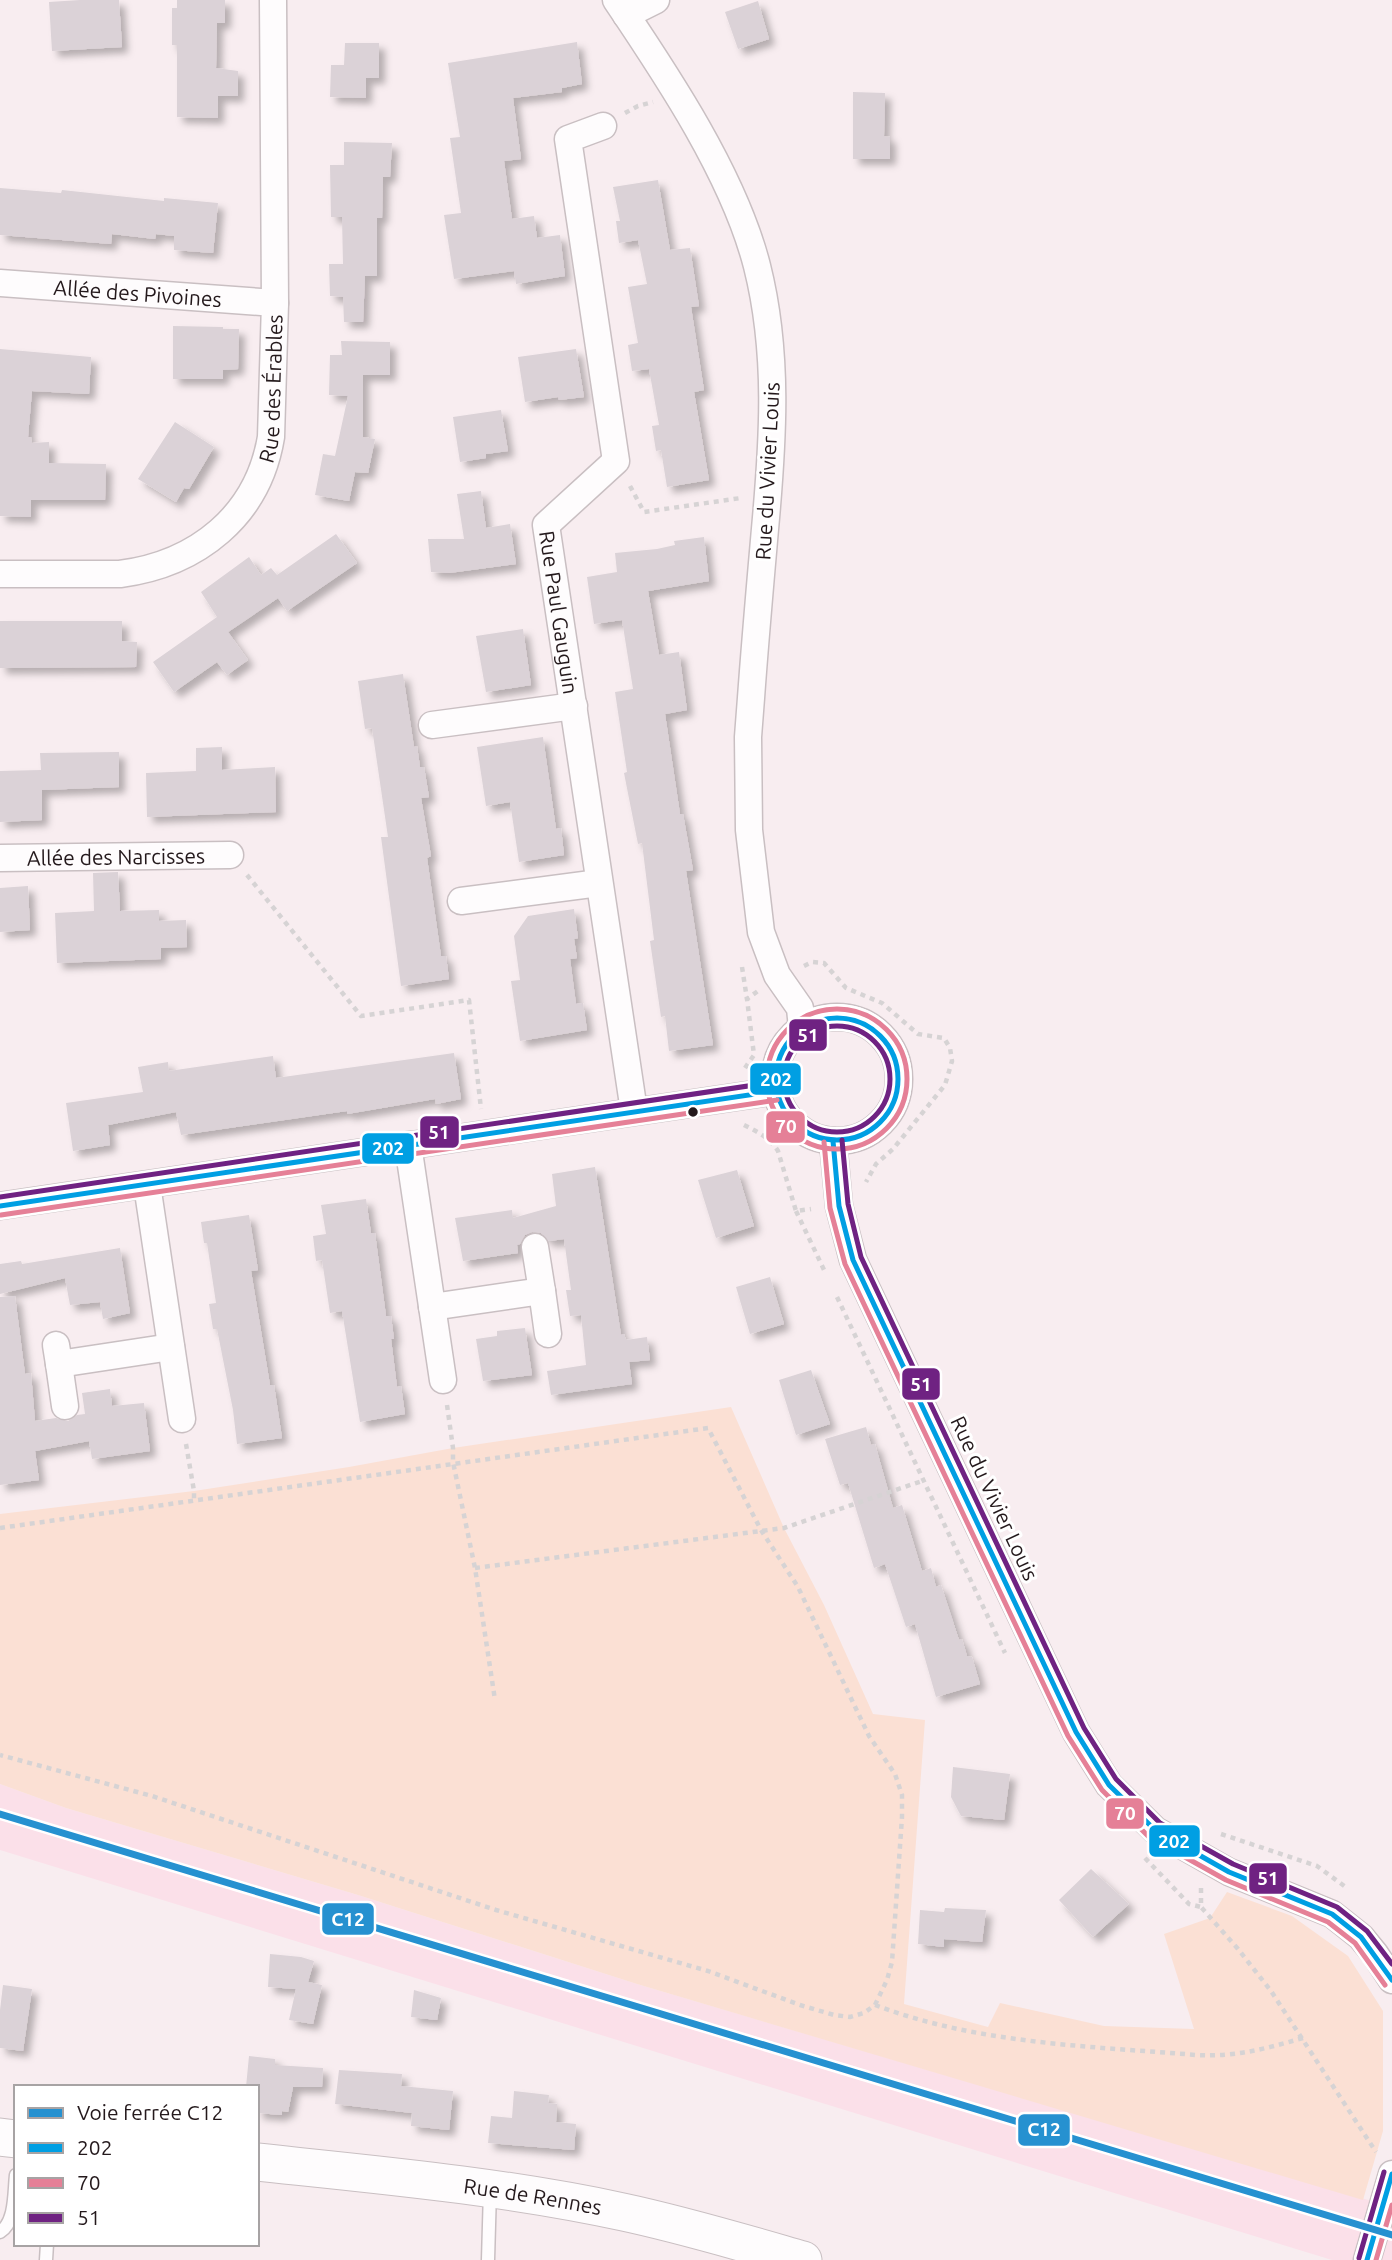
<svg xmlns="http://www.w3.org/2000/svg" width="1392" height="2260" font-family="Ubuntu,sans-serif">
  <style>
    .built { fill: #fbe0e9 }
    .green { fill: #fbe0d4 }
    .building { fill: #dbd2d7; filter: url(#shadow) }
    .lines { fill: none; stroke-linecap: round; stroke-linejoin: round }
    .service-casing { stroke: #c9bfc2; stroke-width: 15 }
    .minor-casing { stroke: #c9bfc2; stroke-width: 29 }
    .secondary-casing { stroke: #c9bfc2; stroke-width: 39 }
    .path { stroke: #d6d3d4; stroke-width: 4.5; stroke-dasharray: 5 5; stroke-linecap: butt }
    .service { stroke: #fefcfd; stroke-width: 12 }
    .minor { stroke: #fefcfd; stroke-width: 26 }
    .secondary { stroke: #fefcfd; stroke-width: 37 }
    .bus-1-casing { stroke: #fff; stroke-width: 10 }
    .bus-2-casing { stroke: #fff; stroke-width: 10 }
    .bus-3-casing { stroke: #fff; stroke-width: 10 }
    .bus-1 { stroke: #009fe3; stroke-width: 5 }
    .bus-2 { stroke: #e58097; stroke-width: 5 }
    .bus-3 { stroke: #6f2282; stroke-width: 5 }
    .rail-1-casing { stroke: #fff; stroke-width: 12 }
    .rail-1 { stroke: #2691d0; stroke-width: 7 }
    .bus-dot { fill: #24191c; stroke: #fff; stroke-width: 2.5 }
    .labels { text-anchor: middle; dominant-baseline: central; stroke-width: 6; stroke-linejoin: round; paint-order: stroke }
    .street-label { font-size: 21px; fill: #24191c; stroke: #fff }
    .line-badge { stroke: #fff; stroke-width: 2.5 }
    .badge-label { font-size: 19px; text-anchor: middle; font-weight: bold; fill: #fff }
  </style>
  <defs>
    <filter id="shadow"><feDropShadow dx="6" dy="6" stdDeviation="3.5" flood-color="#0004"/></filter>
  </defs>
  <rect width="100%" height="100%" fill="#f8edf0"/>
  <path class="built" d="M0 1784 66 1808 358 1895 637 1984 1392 2207V2260H1332L0 1850Z"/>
  <path class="green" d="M731 1407 784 1528 824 1605 873 1714 925 1720 904 2004 988 2027 1000 2003 1104 2026 1194 2029 1164 1934 1210 1918 1227 1892 1292 1916 1348 1956 1383 2011V2131L1363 2200 637 1984 358 1895 66 1808 0 1784V1514L194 1491 349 1467 453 1448Z"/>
  <g class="building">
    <path d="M80 0H119L122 47 52 51 49 2Z"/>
    <path d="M177 0H225V23H217L216 68 238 71V96H218V118L177 117V45H172V8H177Z"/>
    <path d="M758 1 769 39 738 49 725 12Z"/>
    <path d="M577 42 582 84 562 88V92L513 98 521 159 504 161 512 219 534 216 537 238 560 235 565 276 516 284 514 271 454 279 444 215 461 213 450 138 460 137 448 63Z"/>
    <path d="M345 43H379V78H366V98L330 97 331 65H344Z"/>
    <path d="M853 92 885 93 884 136 890 137V159H853Z"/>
    <path d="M344 142 392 143 390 177H383L382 218H377V276H365L363 322H344L343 297 330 296 329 264H343L342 217H331L330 165H344Z"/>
    <path d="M658 180 670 250 690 248 699 306 691 307 704 390 694 392 709 480 667 487 661 450 656 451 652 426 659 425 649 369 632 371 628 345 638 343 628 287 647 284 638 240 619 243 616 221H620L613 187Z"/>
    <path d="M0 188 61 193 62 190 164 201V198L218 203 213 253 174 250V236L156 234 155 239 112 234 111 244 0 235Z"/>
    <path d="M173 326 223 327V329H239L238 369 223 370V379H173Z"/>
    <path d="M341 341 390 342V375H363V437L375 439 368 473 355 472 349 501 315 495 323 454 335 456 348 396 329 395 330 355H342Z"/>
    <path d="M0 349 91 357 89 394 32 391 28 437H31L32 443 49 442V463L106 464 105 500H31V517L0 516Z"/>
    <path d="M576 349 584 397 559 400 558 397 525 402 518 357Z"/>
    <path d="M501 410 508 451 486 454V458L460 462 453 417Z"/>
    <path d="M175 422 214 447 189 489 184 488 176 502 138 479Z"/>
    <path d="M481 491 486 528 510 524 516 564 449 573 431 572 428 539H464L457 494Z"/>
    <path d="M336 534 357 563 287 611 278 598 228 632 248 660 227 675 217 662 174 692 153 662 217 617 201 592 249 557 261 575 271 568 277 575Z"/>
    <path d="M704 537 709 581 648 591 659 655 679 652 687 710 665 714 680 814H683L693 870 686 871 713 1045 669 1051 665 1016 661 1017 650 941 654 940 642 843 638 844 624 773 627 772 615 692 633 689 622 620 594 624 587 577 617 572 615 553 657 549 675 545 674 541Z"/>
    <path d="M0 621H122V641L137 642 136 667 0 668Z"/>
    <path d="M523 629 531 685 486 692 476 636Z"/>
    <path d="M403 674 414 747 417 746 420 767H424L429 797 421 798 431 856 427 858 441 956H446L449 979 401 986 381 837H388L372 728 365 729 358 681Z"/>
    <path d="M543 737 556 829 561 828 564 855 519 862 510 802 486 806 477 747Z"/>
    <path d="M222 747V770L275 767 276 812 147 817 146 773 196 771V748Z"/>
    <path d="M119 752V787L42 790V820L0 822V771L41 770 40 753Z"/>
    <path d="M118 872 120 911 159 910V921L186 920 187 947 161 948V959L57 963 55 913 94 911 93 873Z"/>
    <path d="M28 886 30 930 0 932V888Z"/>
    <path d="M574 909 578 938 574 939 577 958 570 959 576 1004 583 1003 587 1030 520 1041 511 981 520 980 514 936 528 916Z"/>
    <path d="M454 1053 461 1099 436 1104 435 1099 347 1114V1111L181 1135 176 1112 108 1125 110 1145 73 1151 66 1103 143 1092 138 1067 168 1062 169 1071 273 1056 276 1078Z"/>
    <path d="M595 1167 621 1335 624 1334 626 1340 647 1337 650 1360 629 1362 632 1384 551 1395 547 1371 586 1365 581 1315 570 1316 566 1290H571L564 1239 549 1241 541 1233 532 1232 525 1235 520 1244 517 1245 518 1253 463 1261 455 1218 512 1210 513 1218 556 1206 552 1174Z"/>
    <path d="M737 1170 754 1226 716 1238 698 1180Z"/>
    <path d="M366 1199 371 1233H375L386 1316H391L394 1339H391L397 1387 401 1386 405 1414 360 1422 342 1311 330 1313 322 1260 316 1261 313 1236 326 1234 321 1205Z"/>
    <path d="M249 1215 258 1270 251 1271 270 1385H274L282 1438 237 1444 233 1410 217 1329H213L209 1304 216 1303 207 1243H204L201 1222Z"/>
    <path d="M120 1248 130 1313 103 1319 100 1302 70 1305 65 1278 0 1294V1264L21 1261 22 1264Z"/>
    <path d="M770 1277 784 1324 750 1334 736 1287Z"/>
    <path d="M15 1296 25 1374 31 1373 35 1421 56 1418 68 1421 77 1415 85 1414 82 1393 110 1389 112 1406 144 1403 150 1451 92 1459 89 1441 35 1451 39 1480 0 1485V1297Z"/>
    <path d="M525 1328 532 1375 483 1381 476 1339 497 1336V1331Z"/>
    <path d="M811 1370 830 1424 796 1435 779 1380Z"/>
    <path d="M866 1427 871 1445 875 1444 893 1508 902 1505 922 1571 931 1568 936 1587 941 1585 959 1640 962 1639 967 1656 972 1657 980 1684 936 1697 915 1624 906 1627 885 1564 874 1568 848 1483 840 1485 825 1439Z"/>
    <path d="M953 1767 1010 1774 1004 1820 961 1816 951 1797Z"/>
    <path d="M1091 1869 1129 1904 1093 1937 1059 1900Z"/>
    <path d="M945 1908 986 1910 982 1942 944 1939V1947L918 1944 920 1910 944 1912Z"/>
    <path d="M270 1954 301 1957 314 1961 308 1982 322 1985 313 2024 289 2020 296 1989 268 1987Z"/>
    <path d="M3 1985 32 1989 23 2051 0 2048V2010Z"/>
    <path d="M414 1990 441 1998 437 2020 411 2017Z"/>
    <path d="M249 2056 275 2059V2065L323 2068 322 2087H293L288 2112 282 2111V2115L257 2113V2087H246Z"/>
    <path d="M339 2070 402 2074 401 2086 453 2091 449 2130 411 2126 412 2113 335 2104Z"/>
    <path d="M514 2091 549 2095 548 2103 557 2104 556 2122 576 2124 574 2150 488 2143 491 2116 512 2118Z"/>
  </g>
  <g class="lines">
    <g class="service-casing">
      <g id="service">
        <path d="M0 2232C16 2222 14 2192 16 2175"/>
        <path d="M46 2260 47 2244"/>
        <path d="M488 2260 490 2190"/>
      </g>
    </g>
    <g class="minor-casing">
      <g id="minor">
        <path d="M616 0C668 77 734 176 757 266 779 353 773 441 765 529 760 586 755 642 751 698L748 737 749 830 761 932 777 975 800 1008 802 1028"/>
        <path d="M626 15 656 0"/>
        <path id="s1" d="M603 126 568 139 616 461 546 525 634 1111"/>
        <path id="s2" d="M0 283 275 303"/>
        <path id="s3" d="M0 574H120C197 564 258 516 271 437L275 303 273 0"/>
        <path d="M432 725 574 706"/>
        <path id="s4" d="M0 858 230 855"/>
        <path d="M461 901 599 883"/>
        <circle cx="837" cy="1079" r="62"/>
        <path d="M833 1141 839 1206 853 1260 1076 1732 1109 1785 1155 1830 1229 1872 1332 1914 1361 1937 1375 1954 1392 1980"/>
        <path d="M408 1145 443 1380"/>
        <path d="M147 1185 182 1419"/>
        <path d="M0 1206 776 1091"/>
        <path d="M535 1247 542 1291"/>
        <path d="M432 1307 542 1291 548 1334"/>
        <path d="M56 1345 59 1364 171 1347"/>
        <path d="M59 1364 65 1406"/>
        <path d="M1367 2260 1392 2174"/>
      </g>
    </g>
    <g class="secondary-casing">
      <g id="secondary">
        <path d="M0 2137 16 2139"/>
        <path id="s5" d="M257 2162C380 2175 502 2186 623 2212 684 2225 744 2243 803 2260"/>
      </g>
    </g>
    <g class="path">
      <path d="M625 113 638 106 653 102"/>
      <path d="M630 486 644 512 741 498"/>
      <path d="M247 875 361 1016 469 1000 481 1109"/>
      <path d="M804 966 812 962 824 963 846 988 882 1003 918 1034 944 1038 950 1048 952 1061 945 1085 893 1149 876 1164 866 1182"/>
      <path d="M742 967 747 999"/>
      <path d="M745 1068 754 1055 747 999 758 991"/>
      <path d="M744 1125C758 1132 770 1138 778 1151L796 1211 811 1209"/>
      <path d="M796 1211 826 1274"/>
      <path d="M837 1297 1005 1653"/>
      <path d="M447 1405 453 1448V1462L475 1568 495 1700"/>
      <path d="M186 1444 194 1491V1501"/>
      <path d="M0 1528 708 1428 761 1530 798 1587 869 1736 895 1774 902 1795V1817L892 1962 887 1980 875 2005 864 2013 850 2017 834 2015 800 2005 708 1971 496 1910 152 1796 0 1755"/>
      <path d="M475 1568 784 1528 922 1481"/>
      <path d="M1221 1834 1317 1866 1347 1888"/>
      <path d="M1145 1858 1189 1904 1201 1907"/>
      <path d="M1201 1888V1907L1238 1949 1271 1991 1376 2152"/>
      <path d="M875 2005C978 2044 1088 2046 1196 2055 1237 2057 1264 2049 1303 2038"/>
    </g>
    <use href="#service" class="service"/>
    <use href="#minor" class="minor"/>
    <use href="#secondary" class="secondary"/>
    <g class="bus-1-casing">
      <g id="bus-1">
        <circle cx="837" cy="1079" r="61"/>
        <path d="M833 1141 839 1206 853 1260 1076 1732 1109 1785 1155 1830 1229 1872 1332 1914 1361 1937 1392 1980"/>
        <path d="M0 1206 776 1091"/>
        <path d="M1367 2260 1392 2174"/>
      </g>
    </g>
    <g class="bus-2-casing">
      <g id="bus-2">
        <circle cx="837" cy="1079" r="70"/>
        <path d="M824 1142 830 1208 845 1264 1068 1736 1102 1790 1149 1837 1226 1880 1328 1922 1355 1943 1385 1985"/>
        <path d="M1 1215 777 1100"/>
        <path d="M1376 2260 1392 2205"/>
      </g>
    </g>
    <g class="bus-3-casing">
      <g id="bus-3">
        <circle cx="837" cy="1079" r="53"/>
        <path d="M842 1140 848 1204 861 1257 1084 1728 1116 1779 1160 1823 1233 1864 1337 1907 1367 1931 1392 1964"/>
        <path d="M0 1197 775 1082"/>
        <path d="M1359 2258 1384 2172"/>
      </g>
    </g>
    <use href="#bus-1" class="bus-1"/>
    <use href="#bus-2" class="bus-2"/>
    <use href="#bus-3" class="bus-3"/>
    <g class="rail-1-casing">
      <path id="rail-1" d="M0 1814 1392 2235"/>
    </g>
    <use href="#rail-1" class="rail-1"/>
  </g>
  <circle class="bus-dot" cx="693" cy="1112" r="6"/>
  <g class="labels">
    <g class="street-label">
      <text stroke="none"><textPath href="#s2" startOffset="138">Allée des Pivoines</textPath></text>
      <text stroke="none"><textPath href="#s3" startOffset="388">Rue des Érables</textPath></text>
      <text transform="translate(767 471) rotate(-87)">Rue du Vivier Louis</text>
      <text stroke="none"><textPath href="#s1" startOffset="546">Rue Paul Gauguin</textPath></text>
      <text stroke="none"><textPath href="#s4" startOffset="116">Allée des Narcisses</textPath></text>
      <text transform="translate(995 1498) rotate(65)">Rue du Vivier Louis</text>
      <text stroke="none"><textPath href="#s5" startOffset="278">Rue de Rennes</textPath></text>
    </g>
  </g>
  <g class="line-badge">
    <rect x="788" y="1018" width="40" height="34" rx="7" fill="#6f2282"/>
    <rect x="749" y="1062" width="53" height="34" rx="7" fill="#009fe3"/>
    <rect x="765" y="1110" width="41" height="34" rx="7" fill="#e58097"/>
    <rect x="419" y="1115" width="41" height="34" rx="7" fill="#6f2282"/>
    <rect x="361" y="1132" width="54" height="33" rx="7" fill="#009fe3"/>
    <rect x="901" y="1367" width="40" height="34" rx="7" fill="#6f2282"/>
    <rect x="1105" y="1797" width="40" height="33" rx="7" fill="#e58097"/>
    <rect x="1148" y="1824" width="53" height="34" rx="7" fill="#009fe3"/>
    <rect x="1248" y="1862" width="40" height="33" rx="7" fill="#6f2282"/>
    <rect x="321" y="1902" width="54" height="34" rx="7" fill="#2691d0"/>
    <rect x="1017" y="2113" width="54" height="34" rx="7" fill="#2691d0"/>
  </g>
  <g class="badge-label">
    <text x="808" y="1042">51</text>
    <text x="776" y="1086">202</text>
    <text x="786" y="1133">70</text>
    <text x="439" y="1139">51</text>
    <text x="388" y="1155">202</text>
    <text x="921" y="1391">51</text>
    <text x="1125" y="1820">70</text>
    <text x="1174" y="1848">202</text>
    <text x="1268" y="1885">51</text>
    <text x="348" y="1926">C12</text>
    <text x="1044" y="2136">C12</text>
  </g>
  <rect x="14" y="2085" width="245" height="161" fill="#ffffff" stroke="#a7a3a4" stroke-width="2"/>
  <rect x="28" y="2108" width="35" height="10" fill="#2691d0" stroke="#a7a3a4" stroke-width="2"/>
  <text x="77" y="2120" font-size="21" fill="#24191c">Voie ferrée C12</text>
  <rect x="28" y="2143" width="35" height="10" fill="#009fe3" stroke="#a7a3a4" stroke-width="2"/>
  <text x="77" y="2155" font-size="21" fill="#24191c">202</text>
  <rect x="28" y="2178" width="35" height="10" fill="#e58097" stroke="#a7a3a4" stroke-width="2"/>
  <text x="77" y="2190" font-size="21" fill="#24191c">70</text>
  <rect x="28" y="2213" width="35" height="10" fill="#6f2282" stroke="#a7a3a4" stroke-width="2"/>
  <text x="77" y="2225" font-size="21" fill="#24191c">51</text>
</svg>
